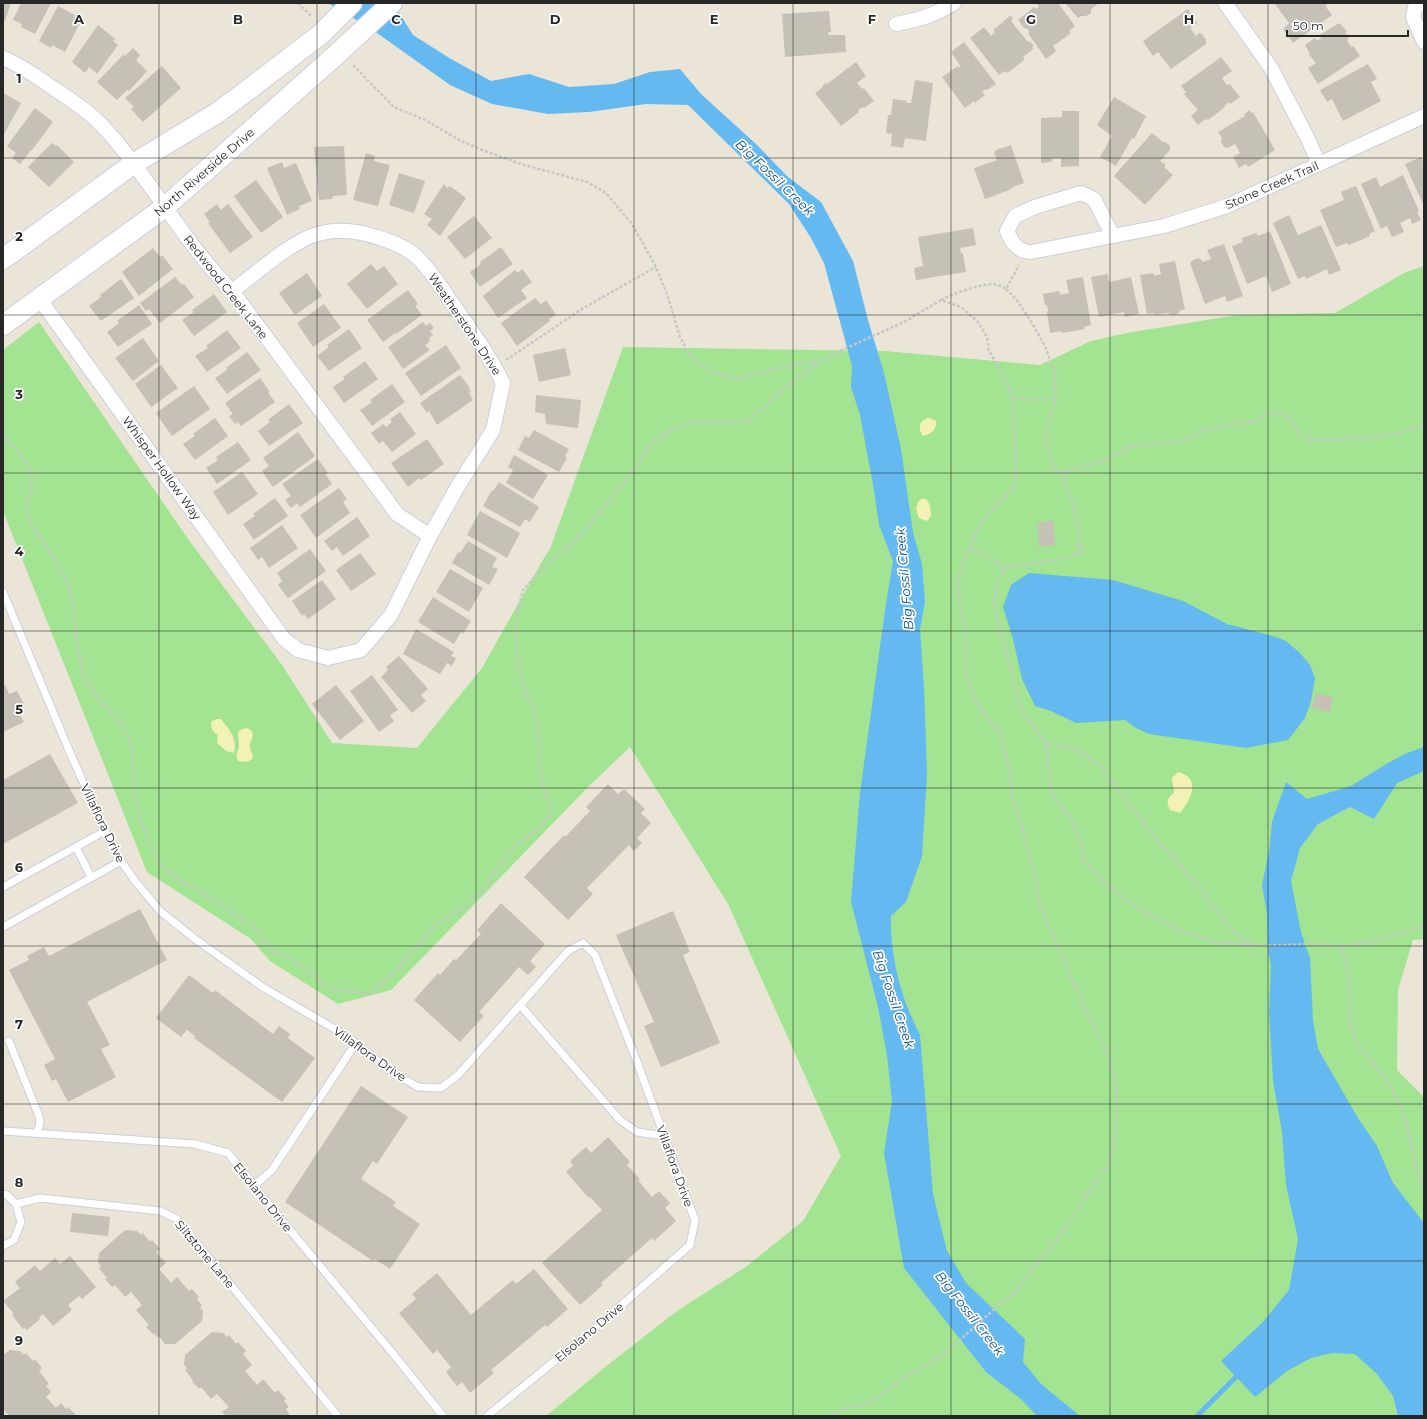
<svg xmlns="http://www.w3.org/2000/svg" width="1427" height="1419" font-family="Montserrat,sans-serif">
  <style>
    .green { fill: #a2e491 }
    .sand { fill: #f2f1b8 }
    .water { fill: #65b9f1 }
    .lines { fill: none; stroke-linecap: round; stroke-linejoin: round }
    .stream { stroke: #65b9f1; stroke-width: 5 }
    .building { fill: #c5c1b7 }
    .service-casing { stroke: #cdcee1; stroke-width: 9 }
    .minor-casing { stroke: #cdcee1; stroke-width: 16 }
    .secondary-casing { stroke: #cdcee1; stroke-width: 22 }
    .path { stroke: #c7c7c7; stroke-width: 2.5; stroke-dasharray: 3 2; stroke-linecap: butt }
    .service { stroke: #fff; stroke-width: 7 }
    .minor { stroke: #fff; stroke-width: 14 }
    .secondary { stroke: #fff; stroke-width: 20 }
    .grid { fill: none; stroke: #272727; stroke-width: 1; stroke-opacity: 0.55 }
    .labels { text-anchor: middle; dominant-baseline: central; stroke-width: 3.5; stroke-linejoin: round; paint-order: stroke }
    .street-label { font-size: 12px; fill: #272727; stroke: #fff }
    .water-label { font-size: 13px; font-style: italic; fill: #095399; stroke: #fff }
    .grid-label { font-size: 13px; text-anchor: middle; font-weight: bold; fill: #272727; stroke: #fff; stroke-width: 3.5; stroke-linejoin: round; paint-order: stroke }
  </style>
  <rect width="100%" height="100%" fill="#eae5d7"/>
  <path class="green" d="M1424 266V939L1413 940 1398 990 1397 1070 1424 1097V1416H546L609 1364 677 1311 747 1266 803 1221 841 1156 728 904 630 747 588 787 391 990 338 1004 270 961 251 939 147 872 3 511V350L39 322 188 539 282 665 332 743 417 748 482 668 544 558 550 549 623 347 884 351 1040 365 1091 341 1127 333 1237 315 1335 313 1404 273Z"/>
  <g class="sand">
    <path d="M929 418 936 421C937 430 931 434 923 436 917 428 919 420 929 418Z"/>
    <path d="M921 499H926L930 505 931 516 927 521 919 518 916 509 918 502Z"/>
    <path d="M216 719H221C229 729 238 739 234 753L226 751 217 743 218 735C213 732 211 729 211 722Z"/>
    <path d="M247 728 251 730 253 735C252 740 249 744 250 748 251 752 253 753 253 758 248 763 245 762 238 761L236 756 239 747 238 732 242 729Z"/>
    <path d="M1178 772C1202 778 1191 800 1180 813L1170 810C1166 802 1167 798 1174 793 1174 787 1172 784 1172 778Z"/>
  </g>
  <g class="water">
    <path d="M328 3H393L413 35 451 59 491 81 529 74 569 87 614 84 650 72 680 69 701 94 756 144 788 177 821 202 853 261 868 320 884 373 901 449 913 532 922 564 925 602 920 629 924 687 927 773 922 856 906 902 891 916C890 958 901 998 920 1035L933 1194 947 1251 966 1283 1025 1339 1023 1362 1041 1384 1080 1416H1037L1021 1399 986 1372 904 1268 884 1153 892 1101 887 1055 878 1007 851 902 860 793 885 610 893 561 879 525 874 490 860 415 851 387 852 366 824 263 811 238 789 204 688 105 646 104 589 112 548 114 492 104 450 85 370 28Z"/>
    <path d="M1029 573 1113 580 1183 601 1227 624 1273 636 1286 641 1300 653 1310 665 1315 678 1311 701 1305 718 1288 740 1246 748 1149 734 1136 728 1125 720 1076 723 1051 711 1035 706 1022 679 1013 639 1003 607 1011 585Z"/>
    <path d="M1424 747V771L1397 783 1374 819 1350 807 1318 824 1300 848 1291 881 1301 932 1310 958 1313 1020 1318 1049 1358 1118 1377 1146 1393 1183 1424 1223V1416H1398L1393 1396 1377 1374 1355 1354 1332 1353 1311 1358 1287 1371 1255 1397 1221 1361 1262 1323 1289 1290 1298 1239 1286 1185 1282 1132 1273 1081 1269 1012 1271 965 1268 951 1267 914 1262 885 1269 852 1272 822 1286 782 1307 799 1351 786 1388 763 1407 753Z"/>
  </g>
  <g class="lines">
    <path class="stream" d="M1197 1416 1241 1372"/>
  </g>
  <g class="building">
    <path d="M3 3H11L5 21 3 20Z"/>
    <path d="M21 3H51L35 34 21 27 22 24 13 20Z"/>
    <path d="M1036 3H1058L1075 26 1069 31 1071 33 1053 46 1056 51 1046 59 1028 33 1030 32 1026 28 1025 29 1018 20 1034 7 1036 9 1039 7Z"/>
    <path d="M1065 3H1099L1091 9V13L1086 16H1081L1078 18Z"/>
    <path d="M1277 3H1325L1327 6 1326 7 1332 15 1293 43 1283 29 1289 23 1275 4Z"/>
    <path d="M58 6 82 19 65 52 52 45 51 48 39 41Z"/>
    <path d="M1188 9 1197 23 1190 28 1196 36 1199 33 1202 34 1206 40V44L1171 69 1158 52 1153 56 1143 41Z"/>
    <path d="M829 11 831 32H828L829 35H845L846 52 785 57 782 14Z"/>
    <path d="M1011 15 1013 19 1011 21 1028 42 1030 41 1034 46 1032 47 1033 49 1023 57 1025 59 1008 73 1005 71 999 75 970 38 984 27 991 36 995 32 993 30Z"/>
    <path d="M1339 23 1347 31 1345 32 1349 38 1347 40 1351 47 1353 46 1360 56 1318 84 1308 68 1316 63 1309 55 1310 54 1305 45 1315 38 1317 41 1321 38 1320 35Z"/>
    <path d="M98 25 115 39 113 41 118 45 97 74 89 67 85 73 72 62Z"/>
    <path d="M964 42 996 84 987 90 986 89 982 92 985 95 975 103 974 101 965 108 942 77 958 66 959 68 961 67 951 52Z"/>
    <path d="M133 48 140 55 136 60 147 71 129 91 127 90 117 100 97 82 124 54 125 56Z"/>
    <path d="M1221 57 1232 71 1222 78 1227 85 1230 84 1240 97 1230 104 1229 102 1224 106 1225 107 1208 120 1206 119 1198 125 1191 116 1198 110 1184 94 1186 92 1181 86Z"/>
    <path d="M856 62 866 76 857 83 862 89 864 88 874 101 864 108 863 107 858 110 859 112 841 126 815 93 823 87 822 86 826 83 827 84Z"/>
    <path d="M1368 64 1377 79 1371 82 1381 101 1343 121 1332 99 1327 102 1320 90Z"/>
    <path d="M162 66 181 88 143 122 131 109 134 107 125 98Z"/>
    <path d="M915 80 933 83 926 141 905 138 903 148 891 146 892 134 886 133 888 115H891L893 99 907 101 906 103H911Z"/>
    <path d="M3 93 21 103 3 136Z"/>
    <path d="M1114 97 1146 116 1134 139 1132 138 1116 166 1100 157 1112 136 1097 125Z"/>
    <path d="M35 108 53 122 32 150H31L20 164 12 158 16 153 7 146Z"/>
    <path d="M1250 110 1251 113 1253 112 1275 150 1248 167 1246 164 1239 168 1233 157 1240 153 1235 144 1228 148 1224 147 1221 142 1222 138 1218 132 1245 116 1244 114Z"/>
    <path d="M1062 111H1079V166L1061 167V158H1052L1053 160 1050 162 1041 163V118L1062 117Z"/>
    <path d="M1152 133 1163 142H1165L1170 146V150L1160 161 1165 164V168L1173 175 1145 205 1114 176Z"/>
    <path d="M52 143 56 146 57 145 74 162 49 187 28 167Z"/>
    <path d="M1011 145 1024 183 1011 188 1012 189 985 199 974 168 997 160 994 153 996 150Z"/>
    <path d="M344 146 347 195 333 196 332 199 319 200 314 147Z"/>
    <path d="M366 153 375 156 374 161 390 165 378 206 353 200Z"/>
    <path d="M1421 157 1424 165V206L1405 164Z"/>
    <path d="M282 162 284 168 296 163 312 201 299 206 300 209 287 215 267 168Z"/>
    <path d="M399 173 425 181 414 213 389 205Z"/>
    <path d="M1403 175 1419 211 1417 212 1421 220 1412 224 1410 218 1400 223 1404 232 1392 237 1387 226 1381 229 1361 184 1376 177 1380 187Z"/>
    <path d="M256 180 283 217 261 233 234 196Z"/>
    <path d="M444 184 447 188 450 186 466 198 440 236 427 225 432 219 424 214Z"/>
    <path d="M1356 186 1375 231 1369 234 1370 236 1359 241 1348 245 1347 243 1336 247 1320 210 1344 200 1341 192Z"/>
    <path d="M217 204 221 210 228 204 253 237 230 253 208 223 210 222 204 214Z"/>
    <path d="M1289 215 1298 235 1321 225 1341 270 1329 275 1327 269 1306 279 1305 276 1298 279 1273 223Z"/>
    <path d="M474 216 492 238 465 259 447 237Z"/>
    <path d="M973 228 976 245 960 248 961 253H963L966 272 916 280 914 268 923 266 918 237Z"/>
    <path d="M1270 231 1291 284 1272 292 1266 276 1247 284 1232 246 1243 242 1242 238 1256 233 1258 236Z"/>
    <path d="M1224 244 1243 296 1227 302 1225 296 1205 304 1190 263 1193 260 1198 258 1202 260V262L1211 259 1207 250Z"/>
    <path d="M501 247 513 264 480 287 470 272 481 264 480 262Z"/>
    <path d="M153 248 160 257 162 255 173 269 139 296 122 272Z"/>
    <path d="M1175 261 1185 310H1180L1178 314 1175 315H1171L1167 313 1154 315V313L1147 314 1140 275 1153 273 1154 276 1161 274 1159 264Z"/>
    <path d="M371 264 377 271 384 266 398 284 367 309 347 284Z"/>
    <path d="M522 269 532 282 521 290 527 298 498 318 483 296 515 270 518 273Z"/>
    <path d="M307 273 322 296 295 315 279 293Z"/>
    <path d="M1108 274 1109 282 1131 277 1139 314 1125 317 1124 312 1099 317 1091 277Z"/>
    <path d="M175 277 182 285 184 284 194 297 160 323 149 309 146 311 140 303Z"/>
    <path d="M1083 277 1091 325 1084 327 1085 329 1062 333V331L1050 333 1047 312 1048 311 1047 305H1045L1043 294 1059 291 1060 295 1069 293 1066 280Z"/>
    <path d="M121 279 134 298 101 321 89 306 101 297 100 295Z"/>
    <path d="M408 290 418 304 415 306 422 315 396 334 395 333 383 342 367 320Z"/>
    <path d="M214 294 227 312 194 336 182 320 194 312 192 310Z"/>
    <path d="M535 298 541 304 546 300 556 315 549 319 550 321 517 346 501 323Z"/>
    <path d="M324 304 341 328 313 347 297 323Z"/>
    <path d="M139 305 152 324 118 347 107 332 119 323 117 321Z"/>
    <path d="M423 322 426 326 430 323 434 328 430 331 433 335 429 338 430 341 425 345 430 350 403 369 388 347Z"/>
    <path d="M349 329 362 348 329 371 317 356 329 347 327 345Z"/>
    <path d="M227 330 241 348 207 372 195 356 208 348 206 346Z"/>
    <path d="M143 338 159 361 133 381 115 358Z"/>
    <path d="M446 345 461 368 421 396 405 373Z"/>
    <path d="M565 348 571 375 539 382 533 355Z"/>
    <path d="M247 352 261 370 227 394 215 378 227 370 226 368Z"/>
    <path d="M365 361 378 379 344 403 333 387 345 379 343 377Z"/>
    <path d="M161 365 178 388 151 407 135 384Z"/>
    <path d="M460 375 470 388 469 389 471 392 469 393 473 400 437 425 429 411 427 413 420 403Z"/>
    <path d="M260 378 270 392 268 393 275 402 241 426 238 422 235 424 229 416 233 414 225 403Z"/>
    <path d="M392 384 405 402 372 426 360 410 372 402 370 400Z"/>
    <path d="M194 386 210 409 172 436 156 413Z"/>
    <path d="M536 395 581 400 578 428 546 424 545 414 535 412Z"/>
    <path d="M289 404 303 423 269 446 258 431 270 422 268 420Z"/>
    <path d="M400 412 416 434 392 452 383 441 379 444 371 433 383 424 386 427 392 422 390 419Z"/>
    <path d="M215 418 228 436 195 460 183 444 195 436 193 434Z"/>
    <path d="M534 430 569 449 565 456 567 458 559 472 518 450 525 436 529 438Z"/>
    <path d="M298 432 315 456 273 487 262 471 269 466 263 458Z"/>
    <path d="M427 439 444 464 421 480 419 478 408 487 391 463Z"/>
    <path d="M238 442 251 460 217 484 206 468 218 460 216 457Z"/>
    <path d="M514 455 548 475 533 499 506 483 513 470 508 467Z"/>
    <path d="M318 459 328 473 326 475 332 484 300 507 297 503 291 508 285 500 291 496 282 484Z"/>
    <path d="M242 472 258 494 228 515 213 492Z"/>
    <path d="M499 482 539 507 530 522 525 519 520 527 483 506 492 490 493 491Z"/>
    <path d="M339 488 347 499 343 502 350 513 316 538 300 515Z"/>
    <path d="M275 498 288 516 254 540 243 524 255 516 253 514Z"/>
    <path d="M480 511 520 533 507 558 467 535Z"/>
    <path d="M357 517 370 536 343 556 337 547 332 551 324 541Z"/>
    <path d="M1053 521 1055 545 1039 547 1037 523Z"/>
    <path d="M282 525 298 548 269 568 262 557 258 560 250 548Z"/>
    <path d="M468 541 497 558 492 567 498 569 489 585 452 563 458 552 460 553Z"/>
    <path d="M310 549 326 571 288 598 278 585 282 581 277 573Z"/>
    <path d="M360 553 376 574 351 591 336 570Z"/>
    <path d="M450 569 483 588 469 612 436 592Z"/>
    <path d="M322 580 336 599 308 619 304 614 302 616 292 601Z"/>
    <path d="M433 597 471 621 463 634 461 632 454 644 418 622Z"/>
    <path d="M416 629 454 652 451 656 456 658 452 666 447 663 440 674 403 654Z"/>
    <path d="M399 656 428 689 421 695 426 701 412 713 381 677 388 670 386 667Z"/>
    <path d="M372 675 398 710 390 715 394 721 379 732 350 691Z"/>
    <path d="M5 685 9 694 17 691 24 704 17 708 24 722 3 732V686Z"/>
    <path d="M336 685 364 721 340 740 312 704Z"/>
    <path d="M1316 693 1333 697 1330 712 1312 708Z"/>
    <path d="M50 754 78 803 3 844V780Z"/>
    <path d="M608 784 618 794 624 789 645 809 641 813 651 823 637 838 642 843 634 851 629 845 587 888 593 894 568 920 524 877 564 835 565 837 590 811 586 807Z"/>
    <path d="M501 903 545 944 530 961 536 967 528 975 519 967 479 1012 484 1016 460 1042 414 1000 438 973 440 975 454 959 456 960 481 934 477 930Z"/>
    <path d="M140 909 167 960 87 1002 110 1045 101 1049 116 1077 68 1102 56 1079 52 1081 44 1065 55 1059 9 970 29 960 27 956 44 947 49 956Z"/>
    <path d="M673 911 690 952 683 955 720 1043 661 1067 644 1026 654 1022 616 935Z"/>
    <path d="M189 975 213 993 215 990 273 1034 279 1026 290 1034 288 1038 315 1058 282 1102 194 1038 195 1036 187 1030 181 1037 156 1018Z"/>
    <path d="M361 1086 408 1117 377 1164 373 1161 361 1179 396 1202 393 1206 420 1224 390 1269 375 1259 373 1261 285 1202Z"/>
    <path d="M608 1137 630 1162 627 1165 640 1179 638 1180 652 1197 659 1191 670 1203 665 1208 676 1221 654 1241 652 1238 601 1283 603 1285 580 1305 542 1263 602 1210 590 1197 589 1198 566 1172 573 1165 570 1161 586 1147 591 1153Z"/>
    <path d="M72 1213 110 1217 108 1236 70 1232Z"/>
    <path d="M125 1230 137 1231 141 1235 143 1233 150 1242 152 1240 160 1249 156 1252 166 1263 159 1269 171 1283 177 1277 189 1291 192 1289 199 1297 197 1299 202 1305 200 1307 203 1311 202 1321 175 1344H165L159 1336 158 1338 154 1333 153 1334 146 1327 149 1325 136 1310 142 1305 131 1292 125 1297 115 1285 112 1287 105 1279 107 1278 99 1268 101 1266 98 1263 99 1253Z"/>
    <path d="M70 1256 96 1287 82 1299 79 1296 68 1305 72 1310 53 1326 43 1314 39 1318 40 1319 27 1330 25 1328 23 1329 12 1315 14 1314 3 1301 20 1288 15 1282 35 1265 40 1271 55 1258 60 1264Z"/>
    <path d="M534 1269 568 1309 547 1327 545 1325 491 1370 494 1373 470 1393 462 1382 457 1386 446 1372 451 1367 437 1350 433 1354 399 1313 416 1299 412 1294 437 1273 471 1315 513 1280 516 1284Z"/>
    <path d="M212 1332 223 1333 227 1337 229 1335 236 1344 238 1342 246 1351 243 1354 252 1365 245 1371 257 1385 263 1379 275 1393 278 1390 286 1399 284 1401 289 1407 286 1409 289 1413V1416H226L222 1412 229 1407 217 1394 211 1399 201 1387 199 1389 192 1381 193 1380 185 1370 187 1368 184 1365 185 1355Z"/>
    <path d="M10 1350 20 1351 24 1355 26 1353 33 1361 35 1359 42 1368 39 1371 49 1384 46 1386 51 1392 46 1397 56 1408 61 1403 66 1409 68 1407 77 1416H9L3 1409V1355Z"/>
  </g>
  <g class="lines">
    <g class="service-casing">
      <g id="service">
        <path d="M3 592 68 748 105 831 121 861 135 881 160 911 195 939 264 988 347 1036 389 1070 418 1087 441 1088 458 1075 568 951 583 943 595 955 636 1059 695 1220 690 1245 600 1324 487 1416"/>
        <path d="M76 847 91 877"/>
        <path d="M3 887 105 831"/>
        <path d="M3 927 121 861"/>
        <path d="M520 1005 620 1120 637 1132 664 1136"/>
        <path d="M9 1041 39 1116 40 1123 37 1133"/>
        <path d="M3 1131 195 1144 228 1153 275 1212 395 1356 443 1416"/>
        <path d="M254 1186 272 1170 356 1043"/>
        <path d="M3 1194 7 1195 16 1204 21 1222 14 1240 3 1246"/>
        <path d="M16 1204 40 1198 160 1211 177 1219 337 1415 336 1416"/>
      </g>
    </g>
    <g class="minor-casing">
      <g id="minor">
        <path d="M1225 3 1271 68 1308 139 1319 164"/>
        <path d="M1423 3 1415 7 1413 17 1424 42"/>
        <path d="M896 24C917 20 936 15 954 3"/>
        <path d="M3 58C20 65 35 75 50 86 71 100 92 113 109 133 153 183 185 244 232 291L397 514 430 536"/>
        <path d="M1081 193 1094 199 1113 236 1031 252C1017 251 1012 243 1007 231L1015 216 1035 207Z"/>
        <path d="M1113 236 1164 226 1227 206 1424 116"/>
        <path d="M39 298 284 639 298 650 328 658 361 650 391 615 430 536 458 486 493 430 503 383C489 355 472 331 454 306 443 290 432 272 418 258 402 242 358 229 336 231 328 231 317 234 309 237 281 250 257 273 232 291"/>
      </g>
    </g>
    <g class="secondary-casing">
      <g id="secondary">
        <path d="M3 259 133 164 217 113 244 93 321 34 352 3"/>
        <path d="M3 325 165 207 337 54 392 3"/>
      </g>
    </g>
    <g class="path">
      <path d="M298 3 311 16"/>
      <path d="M353 65 394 107 425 120 461 141 485 151 521 164 587 182 606 193 632 224 656 267 668 297 680 337 691 357 709 371 735 379 803 363 819 362"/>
      <path d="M1006 289 1017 300 1032 323 1045 346 1054 370 1056 400"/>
      <path d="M941 300C953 294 985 281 998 285 1001 286 1004 288 1006 289L1019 265"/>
      <path d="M506 360 582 309 656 267"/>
      <path d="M1012 399 1056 400C1044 427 1042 445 1057 472L1067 471"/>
      <path d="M3 429 8 440 20 454 29 469 32 477 31 488 28 500 26 514 32 526 56 561 68 584 74 604 77 643 84 678 102 703 126 729 132 747 134 789 139 816 150 845 160 864 180 880 225 907 252 927 274 952 293 960 310 971 332 992 344 989 351 992 370 994 395 971 435 926 462 908 485 887 498 867 518 844 544 825 551 808 547 795 542 783 539 765 540 750 536 714 525 692 518 668 516 639 518 609 523 590 547 564 570 546 587 529 626 480 639 463 650 445 669 431 690 423H731L749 419 765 407 784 389 820 362 842 350 904 322 941 300 961 307 978 322 987 337 989 351 1003 374 1011 392 1012 399C1013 415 1020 475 1014 486 1009 495 1000 501 993 509 982 520 975 533 970 548L986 556 1004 568 1063 559 1081 552C1079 528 1075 502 1064 481L1067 471 1112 458 1127 447 1191 439 1202 430 1235 423 1254 422 1262 417 1275 412 1288 417 1302 436 1313 441 1367 438 1401 433 1424 424"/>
      <path d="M1004 568 1003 574 996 586 994 604 1020 707 1046 744 1051 790 1056 800 1074 822 1086 862 1104 882 1124 899 1157 919 1181 931 1214 942 1233 943 1253 946 1318 944 1341 947 1348 969 1351 1026 1355 1040 1363 1052 1384 1076 1396 1096 1405 1116 1417 1172 1424 1187"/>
      <path d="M1046 744 1074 748 1099 765 1153 835 1204 892 1216 911 1235 933 1252 946"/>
      <path d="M1341 947 1387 938 1424 926"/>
      <path d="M831 1416 844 1409 870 1403 907 1376 922 1368 943 1355 1001 1303 1016 1292 1034 1267 1057 1240 1111 1160 1116 1131 1117 1104 1115 1077 1105 1047 1086 1010 1040 906 1033 868 1021 823 1012 798 1011 778 1000 731 983 713 973 697 967 674 965 629 960 607 958 582 964 559 970 548"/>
    </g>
    <use href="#service" class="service"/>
    <use href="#minor" class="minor"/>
    <use href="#secondary" class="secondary"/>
  </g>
  <path class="grid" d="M159 3V1416M317 3V1416M476 3V1416M634 3V1416M793 3V1416M951 3V1416M1110 3V1416M1268 3V1416M3 158H1424M3 315H1424M3 473H1424M3 631H1424M3 788H1424M3 946H1424M3 1104H1424M3 1261H1424"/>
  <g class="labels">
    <g class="street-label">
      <text transform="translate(204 172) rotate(-41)">North Riverside Drive</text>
      <text transform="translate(1272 185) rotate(-24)">Stone Creek Trail</text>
      <text transform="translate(226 287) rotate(52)">Redwood Creek Lane</text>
      <text transform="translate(465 324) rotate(56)">Weatherstone Drive</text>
      <text transform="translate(162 468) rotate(54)">Whisper Hollow Way</text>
      <text transform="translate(103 823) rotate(64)">Villaflora Drive</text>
      <text transform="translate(370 1054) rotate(35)">Villaflora Drive</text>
      <text transform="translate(675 1166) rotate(70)">Villaflora Drive</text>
      <text transform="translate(263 1197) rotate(51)">Elsolano Drive</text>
      <text transform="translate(205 1254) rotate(50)">Siltstone Lane</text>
      <text transform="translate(589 1332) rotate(-40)">Elsolano Drive</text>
    </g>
    <g class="water-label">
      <text transform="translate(775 177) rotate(44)">Big Fossil Creek</text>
      <text transform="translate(904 579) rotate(-95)">Big Fossil Creek</text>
      <text transform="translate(894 999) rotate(71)">Big Fossil Creek</text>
      <text transform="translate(970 1313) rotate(52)">Big Fossil Creek</text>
    </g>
  </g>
  <g class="grid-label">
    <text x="79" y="24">A</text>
    <text x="238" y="24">B</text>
    <text x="396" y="24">C</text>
    <text x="555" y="24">D</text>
    <text x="714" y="24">E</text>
    <text x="872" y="24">F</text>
    <text x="1031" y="24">G</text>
    <text x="1189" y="24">H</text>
    <text x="19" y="83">1</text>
    <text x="19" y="241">2</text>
    <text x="19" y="399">3</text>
    <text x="19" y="556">4</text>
    <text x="19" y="714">5</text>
    <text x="19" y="872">6</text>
    <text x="19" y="1029">7</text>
    <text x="19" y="1187">8</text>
    <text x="19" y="1345">9</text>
  </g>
  <rect width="1427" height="1419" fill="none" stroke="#272727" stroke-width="8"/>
  <path d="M1287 30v6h121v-6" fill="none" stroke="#272727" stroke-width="2"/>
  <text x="1293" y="30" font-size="12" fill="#272727" stroke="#ffffff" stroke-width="3" paint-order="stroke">50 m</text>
</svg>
